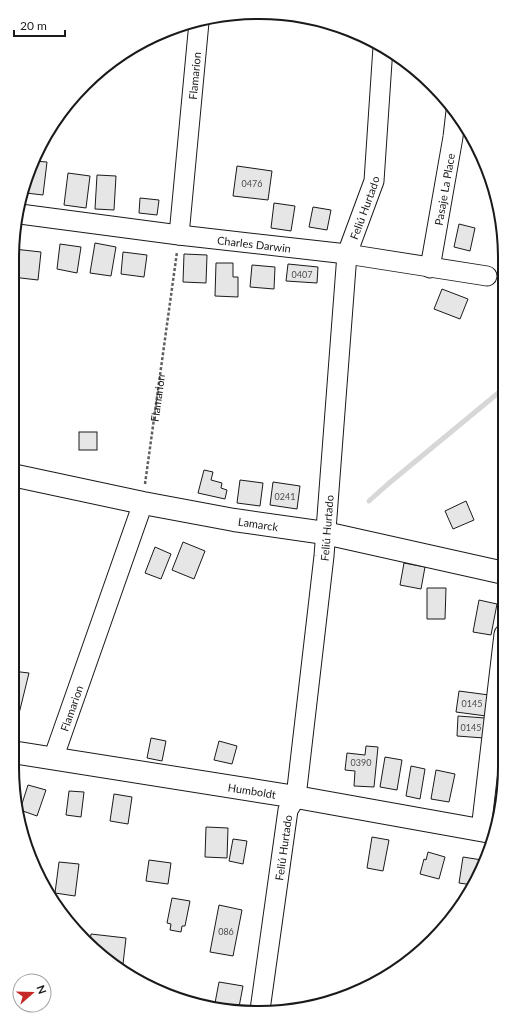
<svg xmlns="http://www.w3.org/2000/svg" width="517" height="1025" font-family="Lato,sans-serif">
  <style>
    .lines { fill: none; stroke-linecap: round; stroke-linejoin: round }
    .stream { stroke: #d7d7d7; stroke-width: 5 }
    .building { fill: #e6e6e6; stroke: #1a1a1a }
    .minor-casing { stroke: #1a1a1a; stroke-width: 21 }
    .major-casing { stroke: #1a1a1a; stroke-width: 24 }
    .path { stroke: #5f5f5f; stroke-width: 2.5; stroke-dasharray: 3 2; stroke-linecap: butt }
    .minor { stroke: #fff; stroke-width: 19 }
    .major { stroke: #fff; stroke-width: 22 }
    .labels { text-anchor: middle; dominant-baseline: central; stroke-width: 3; stroke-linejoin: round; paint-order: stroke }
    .number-label { font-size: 9px; fill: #4d4d4d }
    .street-label { font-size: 11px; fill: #1a1a1a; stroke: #fff }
    .rim { fill: none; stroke: #1a1a1a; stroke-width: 2 }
  </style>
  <rect width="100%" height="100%" fill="#fff"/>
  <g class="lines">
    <path class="stream" d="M369 501 388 484 503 389"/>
  </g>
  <g class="building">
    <path d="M34 161 47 162 43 195 26 193Z"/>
    <path d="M237 166 272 171 268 200 233 196Z"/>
    <path d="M68 173 90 176 86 208 64 205Z"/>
    <path d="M97 175 116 176 114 210 95 209Z"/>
    <path d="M140 198 159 200 157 215 139 213Z"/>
    <path d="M274 203 295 206 291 231 271 228Z"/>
    <path d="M313 207 331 210 327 230 309 227Z"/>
    <path d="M459 224 475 228 470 251 454 247Z"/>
    <path d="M95 243 116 247 111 276 90 273Z"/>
    <path d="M60 244 81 247 77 273 57 269Z"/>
    <path d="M14 249 41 252 38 280 12 277Z"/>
    <path d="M123 252 147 255 144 277 121 274Z"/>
    <path d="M184 254 207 255 206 283 183 282Z"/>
    <path d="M216 263H233V277H238V297L215 296Z"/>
    <path d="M288 264 318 267 317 283 286 281Z"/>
    <path d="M252 265 275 267 274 289 250 287Z"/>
    <path d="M442 289 468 299 460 319 434 309Z"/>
    <rect x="79" y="432" width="18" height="18"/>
    <path d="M204 470 213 472 211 480 222 483 221 488 227 490 225 499 198 493Z"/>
    <path d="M240 480 263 483 260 506 237 503Z"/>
    <path d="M273 482 300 486 297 509 270 505Z"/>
    <path d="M466 501 474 520 453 529 445 511Z"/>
    <path d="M183 542 205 551 194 579 172 570Z"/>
    <path d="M155 547 171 554 161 579 145 573Z"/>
    <path d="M404 563 425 567 421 589 400 585Z"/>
    <path d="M427 588H446L445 619H427Z"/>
    <path d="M479 600 497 604 491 635 473 632Z"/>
    <path d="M12 671 29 673 14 734H12Z"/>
    <path d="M459 691 489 695 486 716 456 712Z"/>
    <path d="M458 716 485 718 484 738 457 736Z"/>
    <path d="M151 738 166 741 162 761 147 758Z"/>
    <path d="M219 741 237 746 232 764 214 760Z"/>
    <path d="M366 746 378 747 374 787 354 786 355 771 345 770 347 753 365 755Z"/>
    <path d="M385 757 402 760 397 790 380 787Z"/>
    <path d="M411 766 425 769 420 799 406 796Z"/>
    <path d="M436 770 455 774 449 802 431 799Z"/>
    <path d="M28 785 46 790 37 816 20 810Z"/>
    <path d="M69 791 84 792 81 817 66 815Z"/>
    <path d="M114 794 132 797 128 824 110 821Z"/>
    <path d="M206 827 228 828 227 858 205 857Z"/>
    <path d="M372 837 389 840 383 871 367 868Z"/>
    <path d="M233 839 247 841 243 864 229 861Z"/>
    <path d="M428 852 445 857 439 879 420 874 424 859 426 860Z"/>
    <path d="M463 857 482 860 479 876 473 885 459 883Z"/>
    <path d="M149 860 171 863 168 884 146 881Z"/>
    <path d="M59 862 79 864 75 896 55 893Z"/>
    <path d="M172 898 190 901 185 926H182L181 932 170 930 171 924 167 923Z"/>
    <path d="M219 905 242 910 233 956 210 952Z"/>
    <path d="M91 934 126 938 123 964 112 962 90 942Z"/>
    <path d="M219 982 243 986 239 1007 215 1003Z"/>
  </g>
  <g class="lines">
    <g class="minor-casing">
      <g id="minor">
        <path id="s2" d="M20 214 179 235 347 254 487 276"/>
        <path id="s3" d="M179 235 199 22"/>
        <path id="s4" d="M430 268 453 137 456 111"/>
        <path id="s5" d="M53 759 143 503"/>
        <path d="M481 830 504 634"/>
        <path id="s6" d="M260 1010 288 810 296 797 324 556 347 254 374 181 383 47"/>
      </g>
    </g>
    <g class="major-casing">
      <g id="major">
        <path id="s7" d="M12 475 143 503 234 520 325 533 504 573"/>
        <path id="s8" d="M12 752 296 797 491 832"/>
      </g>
    </g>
    <path class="path" id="s1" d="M145 484 177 252"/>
    <use href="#minor" class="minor"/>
    <use href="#major" class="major"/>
  </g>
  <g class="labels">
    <g class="number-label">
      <text x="252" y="183">0476</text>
      <text x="302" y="274">0407</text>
      <text x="285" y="496">0241</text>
      <text x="472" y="703">0145</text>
      <text x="471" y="727">0145</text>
      <text x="361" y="762">0390</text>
      <text x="226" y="931">086</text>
    </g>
    <g class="street-label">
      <text stroke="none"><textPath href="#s3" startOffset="160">Flamarion</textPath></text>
      <text stroke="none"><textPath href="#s4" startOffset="80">Pasaje La Place</textPath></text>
      <text stroke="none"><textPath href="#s6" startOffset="812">Feliú Hurtado</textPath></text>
      <text stroke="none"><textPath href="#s2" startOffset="236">Charles Darwin</textPath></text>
      <text stroke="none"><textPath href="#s1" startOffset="87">Flamarion</textPath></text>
      <text stroke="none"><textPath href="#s7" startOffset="251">Lamarck</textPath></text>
      <text stroke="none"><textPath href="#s6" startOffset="488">Feliú Hurtado</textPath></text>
      <text stroke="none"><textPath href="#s5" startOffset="54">Flamarion</textPath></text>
      <text stroke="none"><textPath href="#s8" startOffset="243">Humboldt</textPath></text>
      <text stroke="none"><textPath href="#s6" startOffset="164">Feliú Hurtado</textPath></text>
    </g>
  </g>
  <path d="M0 0H517V1025H0ZM258 19H259A239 239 0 0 1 498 258V767A239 239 0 0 1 259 1006H258A239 239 0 0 1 19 767V258A239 239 0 0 1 258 19Z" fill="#fff" fill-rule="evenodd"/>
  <path class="rim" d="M258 19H259A239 239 0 0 1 498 258V767A239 239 0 0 1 259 1006H258A239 239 0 0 1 19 767V258A239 239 0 0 1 258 19Z"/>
  <g transform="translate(32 993) rotate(70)"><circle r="19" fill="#ffffff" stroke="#a3a3a3"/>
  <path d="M0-3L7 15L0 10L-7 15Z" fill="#c62828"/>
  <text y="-6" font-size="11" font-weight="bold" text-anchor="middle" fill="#1a1a1a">N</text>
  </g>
  <path d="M14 30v6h51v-6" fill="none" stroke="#1a1a1a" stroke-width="2"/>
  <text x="20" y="30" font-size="12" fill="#1a1a1a" stroke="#ffffff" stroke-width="3" paint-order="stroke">20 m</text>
</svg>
